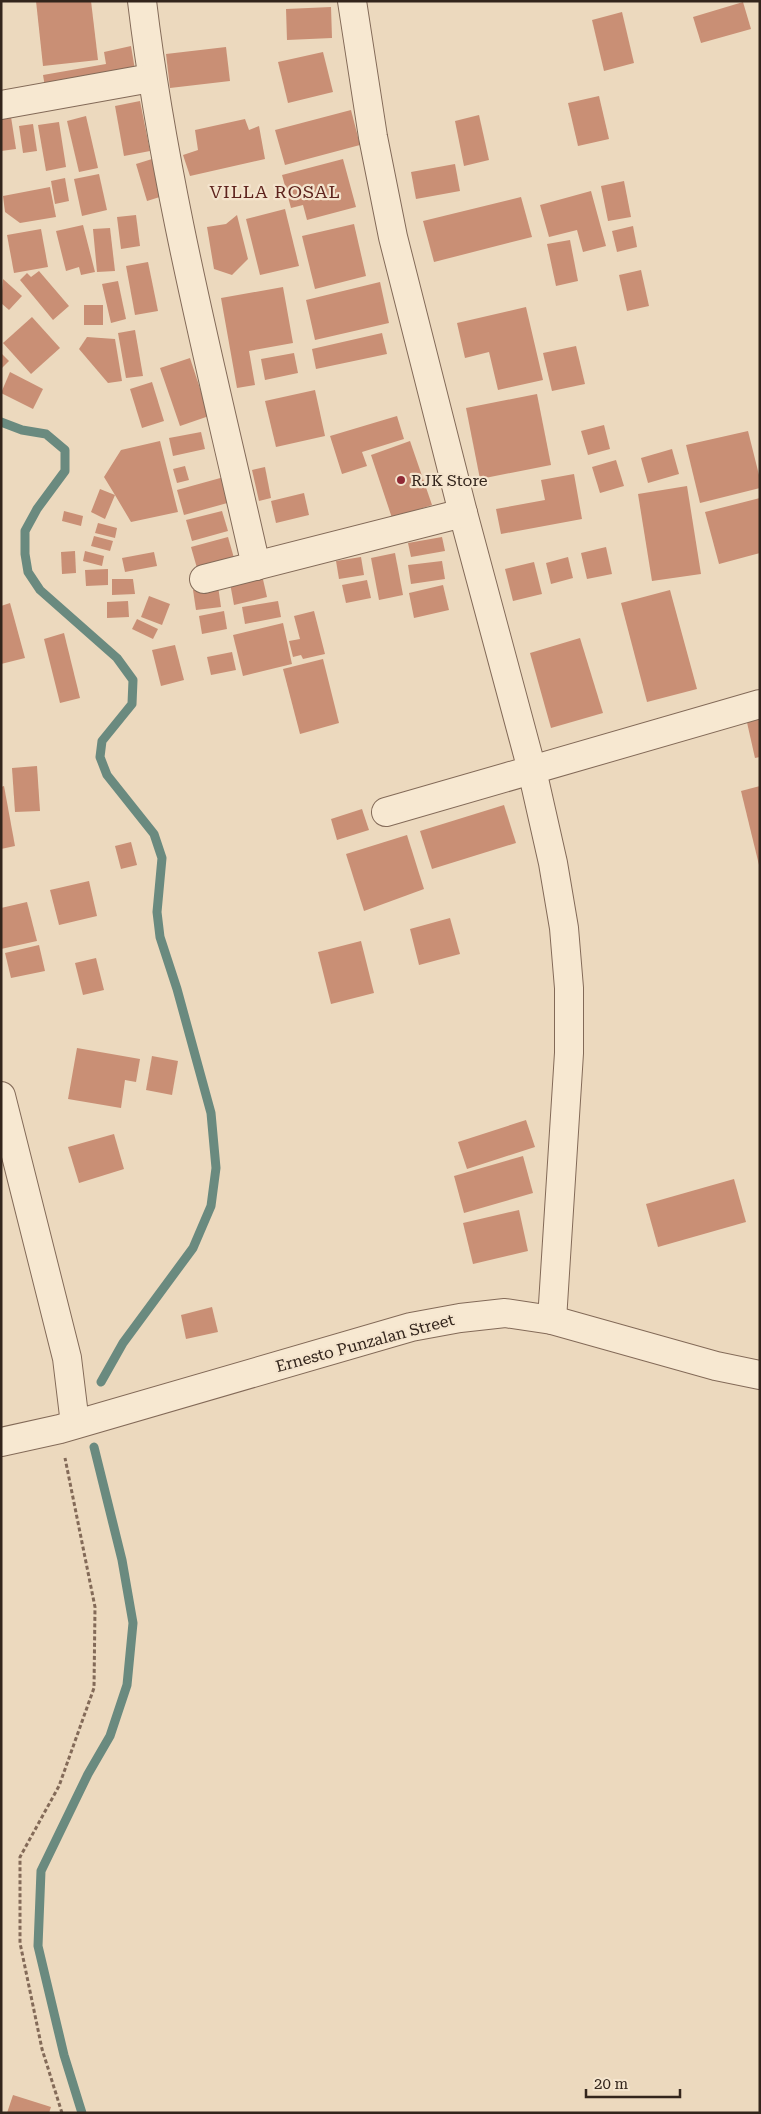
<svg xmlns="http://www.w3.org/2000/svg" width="761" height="2114" font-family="'Roboto Serif',serif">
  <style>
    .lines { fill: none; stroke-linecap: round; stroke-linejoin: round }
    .stream { stroke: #6a8a7f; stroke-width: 9 }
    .building { fill: #c98f75 }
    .minor-casing { stroke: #836a58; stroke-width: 30 }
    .path { stroke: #836a58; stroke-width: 3; stroke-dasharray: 4 2.5; stroke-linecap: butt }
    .minor { stroke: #f7e8d1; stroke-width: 28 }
    .poi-dot { fill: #902a36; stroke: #f4e4cd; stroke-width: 2 }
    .labels { text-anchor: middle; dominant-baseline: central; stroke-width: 4.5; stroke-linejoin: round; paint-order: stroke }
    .poi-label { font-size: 16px; fill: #33251c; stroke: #f4e4cd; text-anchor: start }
    .street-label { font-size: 16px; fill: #33251c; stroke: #f4e4cd }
    .neighbourhood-label { font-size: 18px; letter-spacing: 1px; fill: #5e231d; stroke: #f4e4cd }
  </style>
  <rect width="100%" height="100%" fill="#ecd9be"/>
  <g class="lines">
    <g class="stream">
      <path d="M1 422 22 430 46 434 65 450V471L37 509 25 531V554L28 572 40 590 117 658 133 680 132 704 102 741 100 757 107 775 154 834 162 858 157 912 160 937 177 989 211 1113 216 1168 211 1206 193 1248 123 1343 101 1382"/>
      <path d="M82 2113 64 2055 38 1946 41 1871 88 1774 110 1736 127 1685 133 1623 122 1560 94 1447"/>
    </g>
  </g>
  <g class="building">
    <path d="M36 1H91L98 60 43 66Z"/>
    <path d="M743 2 751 29 701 43 693 17Z"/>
    <path d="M331 7 332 38 287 40 286 9Z"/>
    <path d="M622 12 634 63 604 71 592 20Z"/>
    <path d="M131 46 135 70 45 87 43 75 106 64 104 52Z"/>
    <path d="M226 47 230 81 170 88 166 54Z"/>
    <path d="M323 52 333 92 288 103 278 62Z"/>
    <path d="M599 96 609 139 578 146 568 103Z"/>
    <path d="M140 101 150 151 124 156 115 106Z"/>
    <path d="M351 110 360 145 285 165 275 130Z"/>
    <path d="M479 115 489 160 464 166 455 121Z"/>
    <path d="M86 116 98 168 79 172 67 121Z"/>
    <path d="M11 117 16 149 1 151V119Z"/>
    <path d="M245 119 249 130 259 126 265 159 190 176 183 155 198 150 195 130Z"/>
    <path d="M59 122 66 167 46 171 38 125Z"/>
    <path d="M33 124 37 151 23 153 19 126Z"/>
    <path d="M152 159 163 196 147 201 136 164Z"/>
    <path d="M343 159 356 207 307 220 303 205 291 208 282 175Z"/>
    <path d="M455 164 460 191 416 199 411 172Z"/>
    <path d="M99 174 107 210 82 216 74 179Z"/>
    <path d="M65 178 69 201 55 204 51 181Z"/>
    <path d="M624 181 631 217 608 221 601 186Z"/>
    <path d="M50 187 56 217 20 223 5 212 3 196Z"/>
    <path d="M591 191 606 246 583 252 577 230 549 237 540 205Z"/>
    <path d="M521 197 532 237 434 262 423 221Z"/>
    <path d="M285 209 299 266 260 275 246 219Z"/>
    <path d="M136 215 140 246 121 249 117 217Z"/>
    <path d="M237 215 248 259 232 275 214 269 207 227 226 224Z"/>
    <path d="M354 224 366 276 315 289 302 236Z"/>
    <path d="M83 225 95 272 81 275 79 267 66 271 56 231Z"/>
    <path d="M633 226 637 247 617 252 612 231Z"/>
    <path d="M110 228 115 271 97 272 93 229Z"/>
    <path d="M41 229 48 267 14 273 7 235Z"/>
    <path d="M570 240 578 281 556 286 547 244Z"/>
    <path d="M148 262 158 311 135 315 126 266Z"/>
    <path d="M641 270 649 306 627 311 619 275Z"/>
    <path d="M39 271 69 306 53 320 20 280 27 273 31 277Z"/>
    <path d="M3 279 22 296 9 310 1 303Z"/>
    <path d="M118 281 126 319 111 323 102 284Z"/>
    <path d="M380 282 389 323 315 340 306 300Z"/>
    <path d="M283 287 293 343 249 351 255 385 237 388 221 298Z"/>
    <rect x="84" y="305" width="19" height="20"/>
    <path d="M526 307 543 380 498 390 489 352 465 358 457 323Z"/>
    <path d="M32 317 60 348 31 374 3 343Z"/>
    <path d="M135 330 143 376 126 378 118 333Z"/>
    <path d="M382 333 387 354 316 369 312 349Z"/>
    <path d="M87 337 115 339 122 381 108 383 79 349Z"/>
    <path d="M576 346 585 384 552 391 543 353Z"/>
    <path d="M1 353 9 361 1 369Z"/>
    <path d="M294 353 298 373 265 380 261 359Z"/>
    <path d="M190 358 209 416 180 426 160 368Z"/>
    <path d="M10 372 43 389 33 409 1 393Z"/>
    <path d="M152 382 164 421 142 428 130 389Z"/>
    <path d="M315 390 325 436 276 447 265 401Z"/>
    <path d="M537 394 551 465 480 479 466 408Z"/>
    <path d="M397 416 404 439 362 452 367 466 342 474 330 436Z"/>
    <path d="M604 425 610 449 588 455 581 431Z"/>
    <path d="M748 431 760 479V488L700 503 686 445Z"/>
    <path d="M201 432 205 449 173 456 169 438Z"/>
    <path d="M160 441 178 512 131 522 115 495 105 519 91 512 100 489 115 495 104 477 121 450Z"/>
    <path d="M410 441 432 505 392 518 371 455Z"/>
    <path d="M672 449 679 474 648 483 641 458Z"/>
    <path d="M616 460 624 486 600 493 592 467Z"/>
    <path d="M185 466 189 480 177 483 173 469Z"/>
    <path d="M265 467 271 498 259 501 252 470Z"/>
    <path d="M574 474 582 519 501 534 496 509 545 500 541 480Z"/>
    <path d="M224 477 231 502 184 515 177 490Z"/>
    <path d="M687 486 701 574 652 581 638 494Z"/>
    <path d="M304 493 309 515 276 523 271 501Z"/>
    <path d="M760 498V553L719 564 705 512Z"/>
    <path d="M64 511 83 516 81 526 62 521Z"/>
    <path d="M222 511 228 531 192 541 186 520Z"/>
    <path d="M98 523 117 528 115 538 95 533Z"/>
    <path d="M94 536 113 541 110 551 91 546Z"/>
    <path d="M228 537 234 558 197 568 191 547Z"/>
    <path d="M442 537 445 551 411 557 408 543Z"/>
    <path d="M606 547 612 574 587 579 581 553Z"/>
    <path d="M75 551 76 573 62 574 61 552Z"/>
    <path d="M85 551 104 556 102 566 83 561Z"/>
    <path d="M154 552 157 566 125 572 122 558Z"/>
    <path d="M395 553 403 595 379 600 371 558Z"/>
    <path d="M361 557 364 575 339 579 336 561Z"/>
    <path d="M568 557 573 578 551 584 546 563Z"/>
    <path d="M442 561 445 579 411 584 408 565Z"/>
    <path d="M534 562 542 594 513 601 505 569Z"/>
    <path d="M108 569V585L86 586 85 570Z"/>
    <path d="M262 575 267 597 234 605 230 583Z"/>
    <path d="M112 579H133L135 594 112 595Z"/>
    <path d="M367 580 371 598 346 603 342 585Z"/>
    <path d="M443 585 449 610 414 618 409 593Z"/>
    <path d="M218 586 221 607 196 610 193 590Z"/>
    <path d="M670 590 697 689 647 702 621 603Z"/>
    <path d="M149 596 170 604 162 625 141 617Z"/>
    <path d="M128 601 129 617 107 618V602Z"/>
    <path d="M278 601 281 617 245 624 242 607Z"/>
    <path d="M10 603 25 658 1 664V606Z"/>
    <path d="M224 611 227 629 202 634 199 616Z"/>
    <path d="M314 611 325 654 303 659 301 655 293 657 289 641 300 639 294 616Z"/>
    <path d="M137 619 158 629 153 639 132 629Z"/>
    <path d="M283 623 292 664 243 676 233 635Z"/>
    <path d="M64 633 80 698 60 703 44 639Z"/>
    <path d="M580 638 603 713 551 728 530 653Z"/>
    <path d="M175 645 184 680 161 686 152 650Z"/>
    <path d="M232 652 236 670 211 675 207 657Z"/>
    <path d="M323 659 339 723 300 734 283 669Z"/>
    <path d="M760 715V757L755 758 746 718Z"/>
    <path d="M37 766 40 811 15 812 12 768Z"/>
    <path d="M4 786 15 846 1 849V787Z"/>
    <path d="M760 786V865H759L741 791Z"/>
    <path d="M504 805 516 843 432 869 420 831Z"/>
    <path d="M362 809 369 830 337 840 331 819Z"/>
    <path d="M407 835 424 889 364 911 346 854Z"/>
    <path d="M131 842 137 865 121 869 115 846Z"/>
    <path d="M89 881 97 916 59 925 50 890Z"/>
    <path d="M27 902 37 941 1 949V908Z"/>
    <path d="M450 918 460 954 419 965 410 929Z"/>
    <path d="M361 941 374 993 331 1004 318 952Z"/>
    <path d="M39 945 45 971 11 978 5 953Z"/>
    <path d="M96 958 104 990 83 995 75 963Z"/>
    <path d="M77 1048 140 1059 136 1082 125 1080 121 1108 68 1099Z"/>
    <path d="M152 1056 178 1061 172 1095 146 1090Z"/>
    <path d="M526 1120 535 1147 467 1169 458 1142Z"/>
    <path d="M114 1134 124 1169 79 1183 68 1147Z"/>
    <path d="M523 1156 533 1193 464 1213 454 1176Z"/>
    <path d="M734 1179 746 1222 658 1247 646 1204Z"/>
    <path d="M519 1210 528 1251 473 1264 463 1223Z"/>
    <path d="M212 1307 218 1332 186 1339 181 1315Z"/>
    <path d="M13 2095 51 2107 49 2113H7Z"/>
  </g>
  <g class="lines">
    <g class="minor-casing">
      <g id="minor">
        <path d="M142 1C165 192 214 379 256 566"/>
        <path d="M352 1 373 137 393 237 463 513 532 770 553 863 564 928 569 988V1053L552 1320"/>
        <path d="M1 105 151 78"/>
        <path d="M204 579 463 513"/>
        <path d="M386 812 760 704"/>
        <path d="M1 1096 67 1358 75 1424"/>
        <path d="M1 1442 60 1429 411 1327 460 1318 505 1313 552 1320 716 1366 760 1375"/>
      </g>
    </g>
    <path class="path" d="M62 2113 42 2049 20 1943V1857L59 1786 94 1688 95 1607 65 1458"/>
    <use href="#minor" class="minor"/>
  </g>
  <circle class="poi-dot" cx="401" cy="480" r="5"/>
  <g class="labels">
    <g class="poi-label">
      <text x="411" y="480">RJK Store</text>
    </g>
    <g class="street-label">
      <text transform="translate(365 1343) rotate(-15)">Ernesto Punzalan Street</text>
    </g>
    <g class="neighbourhood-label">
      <text x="275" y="191">VILLA ROSAL</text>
    </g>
  </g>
  <rect width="761" height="2114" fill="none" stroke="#33251c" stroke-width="5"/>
  <path d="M586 2089v8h94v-8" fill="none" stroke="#33251c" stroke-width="2.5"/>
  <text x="594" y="2089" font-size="15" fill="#33251c" stroke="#f4e4cd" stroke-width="4" paint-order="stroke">20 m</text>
</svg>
